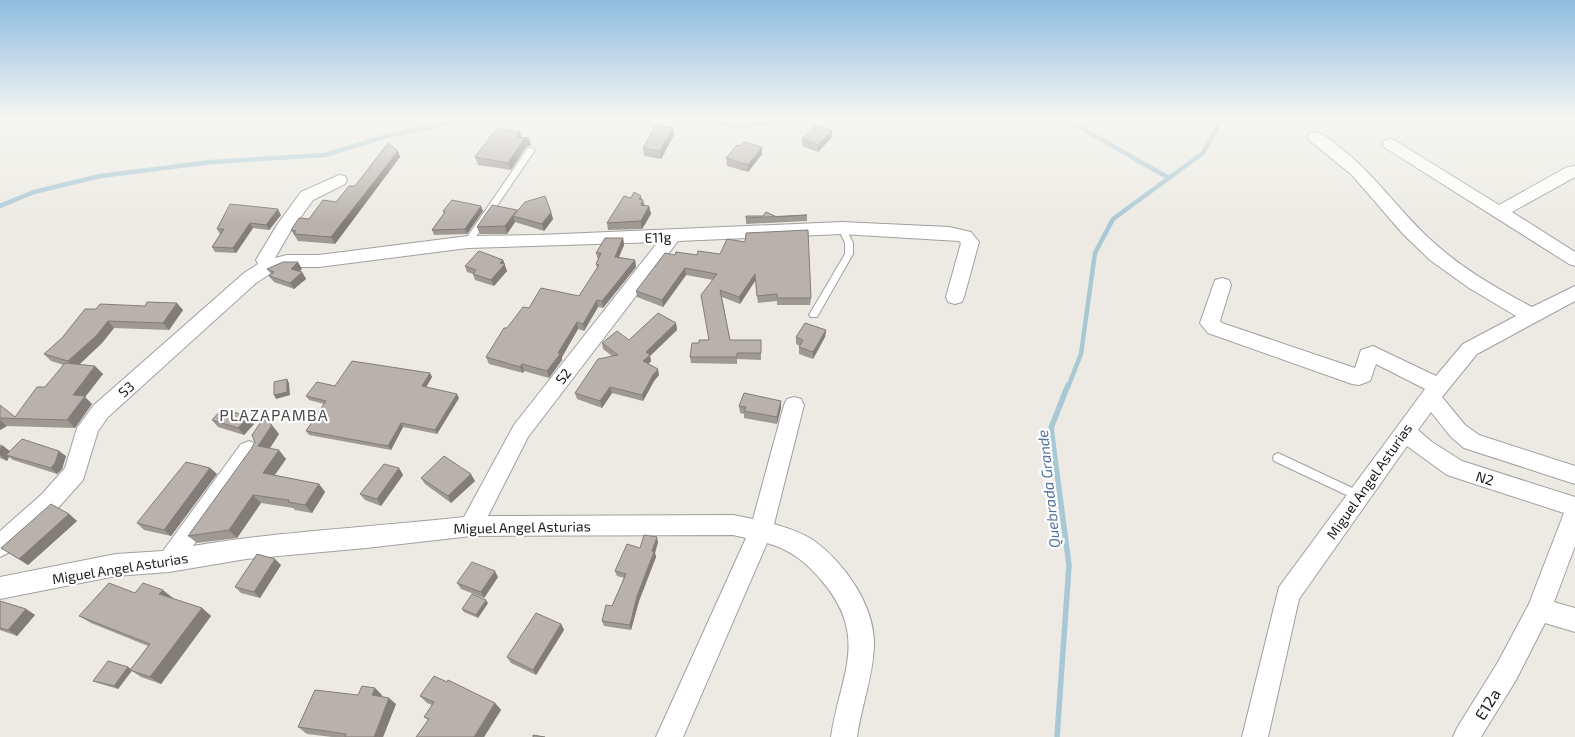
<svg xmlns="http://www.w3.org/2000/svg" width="1575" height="737" font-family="'Exo 2',sans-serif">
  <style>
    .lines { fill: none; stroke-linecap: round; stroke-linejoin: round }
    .stream-far1 { stroke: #a9c8d5; stroke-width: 4.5 }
    .stream { stroke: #a9c8d5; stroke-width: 5.5 }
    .lane-casing { stroke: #a0a0a0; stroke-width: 2 }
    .street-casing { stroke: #a0a0a0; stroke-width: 2 }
    .lane { fill: #fff; fill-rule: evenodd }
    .street { fill: #fff; fill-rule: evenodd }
    .wall { fill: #9f9994 }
    .shaded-wall { fill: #827d78 }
    .building { fill: #b9b2ac; stroke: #827d78 }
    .labels { text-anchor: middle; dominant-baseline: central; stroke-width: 4.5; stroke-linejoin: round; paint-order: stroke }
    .street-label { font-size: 14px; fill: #1c1c1c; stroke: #fff }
    .water-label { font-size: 15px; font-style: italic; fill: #5575a0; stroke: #fff }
    .quarter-label { font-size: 16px; letter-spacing: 1px; fill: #4f4f4f; stroke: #fff }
    .near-street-label { font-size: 16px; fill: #1c1c1c; stroke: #fff }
  </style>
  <rect width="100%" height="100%" fill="#eceae3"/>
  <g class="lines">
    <g class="stream-far1">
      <path d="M704 119 737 127 794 119"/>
      <path d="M1065 119 1169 178"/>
      <path d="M0 206 34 192 100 176 211 162 325 155 390 135 459 121 483 119"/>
      <path d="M1068 387 1081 354 1095 253 1113 219 1203 153 1222 119"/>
    </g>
    <path class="stream" d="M1057 737 1069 565 1051 428 1068 385"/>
    <g class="lane-casing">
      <g id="lane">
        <path d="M528 148H531L535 150 471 244H465L464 242 465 240Z"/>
        <path d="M842 225 845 226 853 243V254L817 317H811L809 315 845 254V243L838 228Z"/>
        <path d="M1278 453 1363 493 1365 496 1363 499 1359 501 1355 499 1274 461 1273 458 1274 455Z"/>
      </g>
    </g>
    <g class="street-casing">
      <g id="street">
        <path d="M1315 132C1324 134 1331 140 1338 146 1374 173 1398 210 1431 240 1461 268 1496 288 1532 307L1575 286V301L1477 354 1442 397 1465 425 1479 435 1575 466V484L1464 448 1451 437 1431 412 1418 430 1432 442 1462 461 1575 497V546L1554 602 1575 608V632L1545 623 1516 680 1481 737H1453L1457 728 1498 662 1529 604 1564 513 1447 475 1407 446 1299 599 1268 737H1242L1279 587 1425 389 1376 364 1370 381 1359 385 1352 384 1208 333 1200 323 1215 280 1222 278 1229 280 1231 285 1220 321 1222 323 1355 368 1361 350 1373 346 1436 376 1463 344 1516 316 1469 288 1430 260 1403 234 1352 175 1309 140 1307 137 1309 134Z"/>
        <path d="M1390 139 1396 141 1499 205 1567 167 1575 166V177L1512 212 1575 252V266L1569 264 1384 147 1382 144 1384 141Z"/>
        <path d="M339 175 345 176 347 180 345 184 313 200 290 232 275 258 287 255H319L468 236 539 235 842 222 949 227 971 232 979 242 964 297 962 302 955 304 948 302 946 297 961 243 959 241 842 234 678 241 528 437 488 516 733 515 753 519 784 405 787 399 794 397 801 399 804 405 774 524C787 528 801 532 813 540 845 563 875 606 874 646 873 677 861 707 857 737H831C840 675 870 638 822 581 806 562 791 550 767 543L683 737H656L746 538 733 535 471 536 366 548 246 559 169 572 116 576 0 599V577L116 554 163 551 241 444 249 441 257 444 260 450 257 456 193 546C283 531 374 527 464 517L514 425 658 242 468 248 319 267H287L274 271 256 283 108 417 98 431 83 480 58 508 8 553 0 557V531L42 494 65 468 77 428 94 405 244 273 258 264 256 260 277 225 301 192Z"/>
      </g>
    </g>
    <use href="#lane" class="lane"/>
    <use href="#street" class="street"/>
  </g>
  <g class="wall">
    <path d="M674 135 661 159 644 156 643 148Z"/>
    <path d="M522 137 529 138 531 145 526 147 511 170 478 165 475 157Z"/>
    <path d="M831 138 818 152 802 146V139Z"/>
    <path d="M398 151 400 157 335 244 298 241 291 230 336 202Z"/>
    <path d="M762 154 748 172 727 166 726 158Z"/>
    <path d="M641 196V200L644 205 649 206 651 214 642 229 608 230 607 223 631 198Z"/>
    <path d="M443 211H483L467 234 434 235 432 230 444 214Z"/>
    <path d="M517 212H551L553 219 544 231 515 222 507 234H480L477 227Z"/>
    <path d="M281 215 269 230 253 228 236 253 215 252 212 247 220 234 217 229Z"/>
    <path d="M807 215V221L746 224V216L777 217Z"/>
    <path d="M623 238 624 245 619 257 635 260 636 267 603 308 598 307 584 331 578 329 562 357V360L549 378 524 371 523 373 489 364 486 357 507 328 529 308 579 296 597 268 596 264 598 260 596 253Z"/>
    <path d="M676 252 811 298 810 305H777V301L758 303 755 281 740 304 722 297 730 340H761V360L737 359V364L691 363 690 357 699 343 708 340 713 280 686 275 663 307 637 297 636 291 675 255Z"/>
    <path d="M503 260 507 271 494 286 475 280 473 274 467 272 465 266Z"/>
    <path d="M267 269H302L299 272H302L306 279 294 289 274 282 269 276 271 274Z"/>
    <path d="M85 309 183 310 169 330 114 328 102 343 79 365 103 374 85 397 92 404 75 428 7 426 0 430V405L15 417 45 387 64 365 51 361 44 354 62 338Z"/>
    <path d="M676 323 677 330 650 356 651 361 649 364 659 375 654 381 643 401 612 393 602 408 577 399 575 393 612 356 603 349 602 343 629 340Z"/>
    <path d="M826 330 825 337 813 359 799 354V347L800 346 796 344V337Z"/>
    <path d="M430 373 432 377 426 387 459 398 437 434 403 427 391 450 309 435 306 431 324 404 309 400 306 396 335 386Z"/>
    <path d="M781 401V408L777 424 744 418V414L740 413 739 406Z"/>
    <path d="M212 420 254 424 244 435 218 427Z"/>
    <path d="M279 434 270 448 286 459 275 475 319 484 325 492 312 513 295 510 293 508 261 503 237 538 197 543 188 536Z"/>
    <path d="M0 444 9 451 66 456 62 469 57 474 13 460 9 457 7 461 0 458Z"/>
    <path d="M210 468 217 474 171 536 144 530 137 523Z"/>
    <path d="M399 468 403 475 381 506 365 500 360 494Z"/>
    <path d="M421 478 475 481 451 503 425 484Z"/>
    <path d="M69 514 77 521 28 565 1 548Z"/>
    <path d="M658 542 655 553 656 557 639 601 631 630 604 626 602 621 612 606 624 578 617 576 615 571 640 548Z"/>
    <path d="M281 565 260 598 241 593 235 587Z"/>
    <path d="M498 577 484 598 461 589 457 583Z"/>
    <path d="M135 593 173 598H172L202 608 211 616 161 684 141 677 132 671 118 689 98 683 93 681 128 667 131 669 148 646 91 623 79 616Z"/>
    <path d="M0 601 26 609 35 615 17 636 0 630Z"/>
    <path d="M488 603 478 618 464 612 462 609Z"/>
    <path d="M561 624 564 630 536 675 511 663 507 657Z"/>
    <path d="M358 695H382L381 696 396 704 383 737H332L307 734 298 727Z"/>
    <path d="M420 696 495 703 501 710 484 737H416L428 720 424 717 432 705 427 703Z"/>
  </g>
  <g class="shaded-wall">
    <path d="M673 128 674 135 661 159 660 151Z"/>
    <path d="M832 131 831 138 818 152V145Z"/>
    <path d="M520 132 522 139 517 137Z"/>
    <path d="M529 138 531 145 526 147 511 170 508 163 524 139Z"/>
    <path d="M762 147V154L748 172V165Z"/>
    <path d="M398 151 400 157 335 244 331 237Z"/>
    <path d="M641 196 642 203 643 200 645 208 642 212 639 199Z"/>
    <path d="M481 206 483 211 467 234 465 229Z"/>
    <path d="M649 206 651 214 642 229 641 221Z"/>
    <path d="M278 209 281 215 269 230 266 225Z"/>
    <path d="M517 210 519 217 513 216 515 222 507 234 505 226Z"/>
    <path d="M551 212 553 219 544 231 542 224Z"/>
    <path d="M250 223 253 228 236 253 233 248Z"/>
    <path d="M623 238 624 245 616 264 615 257Z"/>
    <path d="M503 260 507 271 494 286 491 280 500 263Z"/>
    <path d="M635 260 636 267 603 308 602 301Z"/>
    <path d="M298 262 302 269 295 275 291 269Z"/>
    <path d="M685 268 686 275 663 307 662 300Z"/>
    <path d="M302 272 306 279 294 289 290 283Z"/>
    <path d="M755 274V281L740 304 739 297Z"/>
    <path d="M597 300 598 307 584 331 583 324Z"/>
    <path d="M177 303 183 310 169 330 163 323Z"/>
    <path d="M108 321 114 328 102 343 75 368 68 361Z"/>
    <path d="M577 322 578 329 562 357V360L549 378 547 371Z"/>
    <path d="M676 323 677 330 650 356 651 361 644 367 643 361 646 352Z"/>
    <path d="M826 330 825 337 813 359V352Z"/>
    <path d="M522 364 524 371 523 373 520 367Z"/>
    <path d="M95 366 103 374 85 397 92 404 75 428 67 420 73 395Z"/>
    <path d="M658 369 659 375 654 381 643 401 642 395 653 375Z"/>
    <path d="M430 373 432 377 424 391 422 386Z"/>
    <path d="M287 379 289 383 290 395 276 399 274 395Z"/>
    <path d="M610 387 612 393 602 408 600 401Z"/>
    <path d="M457 394 459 398 437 434 435 430Z"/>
    <path d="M781 401V408L777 424V417Z"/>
    <path d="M248 417 254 424 244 435 238 428Z"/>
    <path d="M0 420 7 426 0 430Z"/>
    <path d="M401 423 403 427 391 450 388 446Z"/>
    <path d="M272 425 279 434 266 454 258 446Z"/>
    <path d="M2 445 11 452 6 455 9 457 7 461 0 455V449Z"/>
    <path d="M279 450 286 459 270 481 263 473Z"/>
    <path d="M59 451 66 456 62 469 57 474 51 468Z"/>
    <path d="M210 468 217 474 171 536 164 530Z"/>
    <path d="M399 468 403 475 381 506 377 499Z"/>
    <path d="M471 474 475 481 451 503 448 496Z"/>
    <path d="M319 484 325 492 312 513 305 505Z"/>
    <path d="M253 495 261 503 237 538 229 530Z"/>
    <path d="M69 514 77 521 28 565 19 559Z"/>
    <path d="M657 537 658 542 655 553 656 557 639 601 631 630 630 625 637 596Z"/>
    <path d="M275 559 281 565 260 598 254 592Z"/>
    <path d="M495 571 498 577 484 598 481 592Z"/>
    <path d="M163 590 173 598 170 602 159 594Z"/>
    <path d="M486 600 488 603 478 618 476 615Z"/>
    <path d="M202 608 211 616 161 684 150 677Z"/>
    <path d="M26 609 35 615 17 636 8 630Z"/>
    <path d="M561 624 564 630 536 675 533 670Z"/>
    <path d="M128 667 132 670 118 689 114 686Z"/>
    <path d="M375 688 382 695 380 702 372 695Z"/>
    <path d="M389 698 396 704 383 737H374Z"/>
    <path d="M495 703 501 710 484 737H474Z"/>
  </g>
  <g class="building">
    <path d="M656 125 673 128 660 151 643 148Z"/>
    <path d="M816 125 832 131 818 145 802 139Z"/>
    <path d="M497 128 520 132 517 137 529 138 524 139 508 163 475 157Z"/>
    <path d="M744 142 762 147 748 165 726 158 737 145 740 146Z"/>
    <path d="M388 143 398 151 331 237 294 234 296 231 291 230 299 218 309 219 323 200 336 202 349 186H355Z"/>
    <path d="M634 192 641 196 639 199 643 200 641 205 649 206 641 221 607 223 624 196 631 198Z"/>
    <path d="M545 196 551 212 542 224 513 216 525 202Z"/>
    <path d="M452 200 481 206 465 229 432 230 445 212 443 211Z"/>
    <path d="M230 204 278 209 266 225 250 223 233 248 212 247 224 229H217Z"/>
    <path d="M492 205 517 210 505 226 477 227Z"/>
    <path d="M766 212 777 217 807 215 746 218V216H763Z"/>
    <path d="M808 230 811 298H777V294L757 296 755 274 739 297 720 290 730 340H761V353H737V357H690L692 343H699V340H709L701 295 717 274 685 268 662 300 636 291 665 253 675 255 676 252 697 255 698 251 720 254 727 239 745 242 746 233Z"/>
    <path d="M605 238H623L615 257 635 260 602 301 597 300 583 324 577 322 558 353 560 354 547 371 522 364 520 367 486 357 504 328H507L523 307 529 308 541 288 579 296 599 265 596 264 601 253H596Z"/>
    <path d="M479 251 503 260 500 263 505 264 491 280 473 274 476 270 465 266Z"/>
    <path d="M283 262H298L291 269 302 272 290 283 269 276 274 272 267 269Z"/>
    <path d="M147 302 177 303 163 323 108 321 96 336 68 361 44 354 62 338 85 309H96L100 304 145 306Z"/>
    <path d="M658 313 676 323 646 352 650 355 643 361 658 369 653 375 642 395 610 387 600 401 575 393 598 359 618 355 602 343 617 331 629 340Z"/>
    <path d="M805 323 826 330 813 352 799 347 803 340 796 337Z"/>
    <path d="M352 361 430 373 422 386 457 394 435 430 401 423 388 446 306 431 326 401 306 396 317 382 335 386Z"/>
    <path d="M65 363 95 366 73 395 85 396 67 420 0 418V405L15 417 37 387H45Z"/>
    <path d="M287 379V392L274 395V382Z"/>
    <path d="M744 393 781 401 777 417 744 411 746 407 739 406Z"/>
    <path d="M223 408 248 417 238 428 212 420Z"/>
    <path d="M263 419 272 425 258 446 279 450 263 473 319 484 305 505 288 502 289 500 253 495 229 530 188 536 251 449 255 442 252 435Z"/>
    <path d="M22 439 59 451 55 463 51 468 6 455Z"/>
    <path d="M444 456 471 474 448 496 421 478Z"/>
    <path d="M186 462 210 468 164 530 137 523Z"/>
    <path d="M384 464 399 468 377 499 360 494Z"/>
    <path d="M51 504 69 514 19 559 1 548Z"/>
    <path d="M644 535 657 537 652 551 654 552 637 596 630 625 602 621 606 605 612 606 626 574 615 571 627 544 640 548Z"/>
    <path d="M257 554 275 559 254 592 235 587Z"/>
    <path d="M472 562 495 571 481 592 457 583Z"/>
    <path d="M109 583 135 593 143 583 163 590 159 594 202 608 150 677 130 670 150 644 79 616Z"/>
    <path d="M472 594 486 600 476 615 462 609Z"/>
    <path d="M0 601 26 609 8 630 0 628Z"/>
    <path d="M536 613 561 624 533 670 507 657Z"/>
    <path d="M108 661 128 667 114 686 93 681Z"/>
    <path d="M434 676 447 682 448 680 495 703 474 737H416L429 719 424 717 434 702 420 696Z"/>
    <path d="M362 686 375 688 372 695 389 698 374 737H345L346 734 298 727 315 690 358 695Z"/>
    <path d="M533 735 545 737H533Z"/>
  </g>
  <linearGradient id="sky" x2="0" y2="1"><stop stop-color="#8fbce0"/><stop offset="0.53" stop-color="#f6f6f2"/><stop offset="1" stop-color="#f6f6f2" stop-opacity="0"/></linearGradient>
  <rect width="1575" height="223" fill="url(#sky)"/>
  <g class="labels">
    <g class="street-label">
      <text transform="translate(658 237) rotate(-2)">E11g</text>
      <text transform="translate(563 376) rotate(-52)">S2</text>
      <text transform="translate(126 389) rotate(-42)">S3</text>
      <text transform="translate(1485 478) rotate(18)">N2</text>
      <text transform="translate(1369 481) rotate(-55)">Miguel Angel Asturias</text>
      <text transform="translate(522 527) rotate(-1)">Miguel Angel Asturias</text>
      <text transform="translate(120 568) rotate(-9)">Miguel Angel Asturias</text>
    </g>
    <g class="water-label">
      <text transform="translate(1048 489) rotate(-96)">Quebrada Grande</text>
    </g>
    <g class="quarter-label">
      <text x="274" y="414">PLAZAPAMBA</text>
    </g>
    <g class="near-street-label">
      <text transform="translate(1487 704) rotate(-58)">E12a</text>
    </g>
  </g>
</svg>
